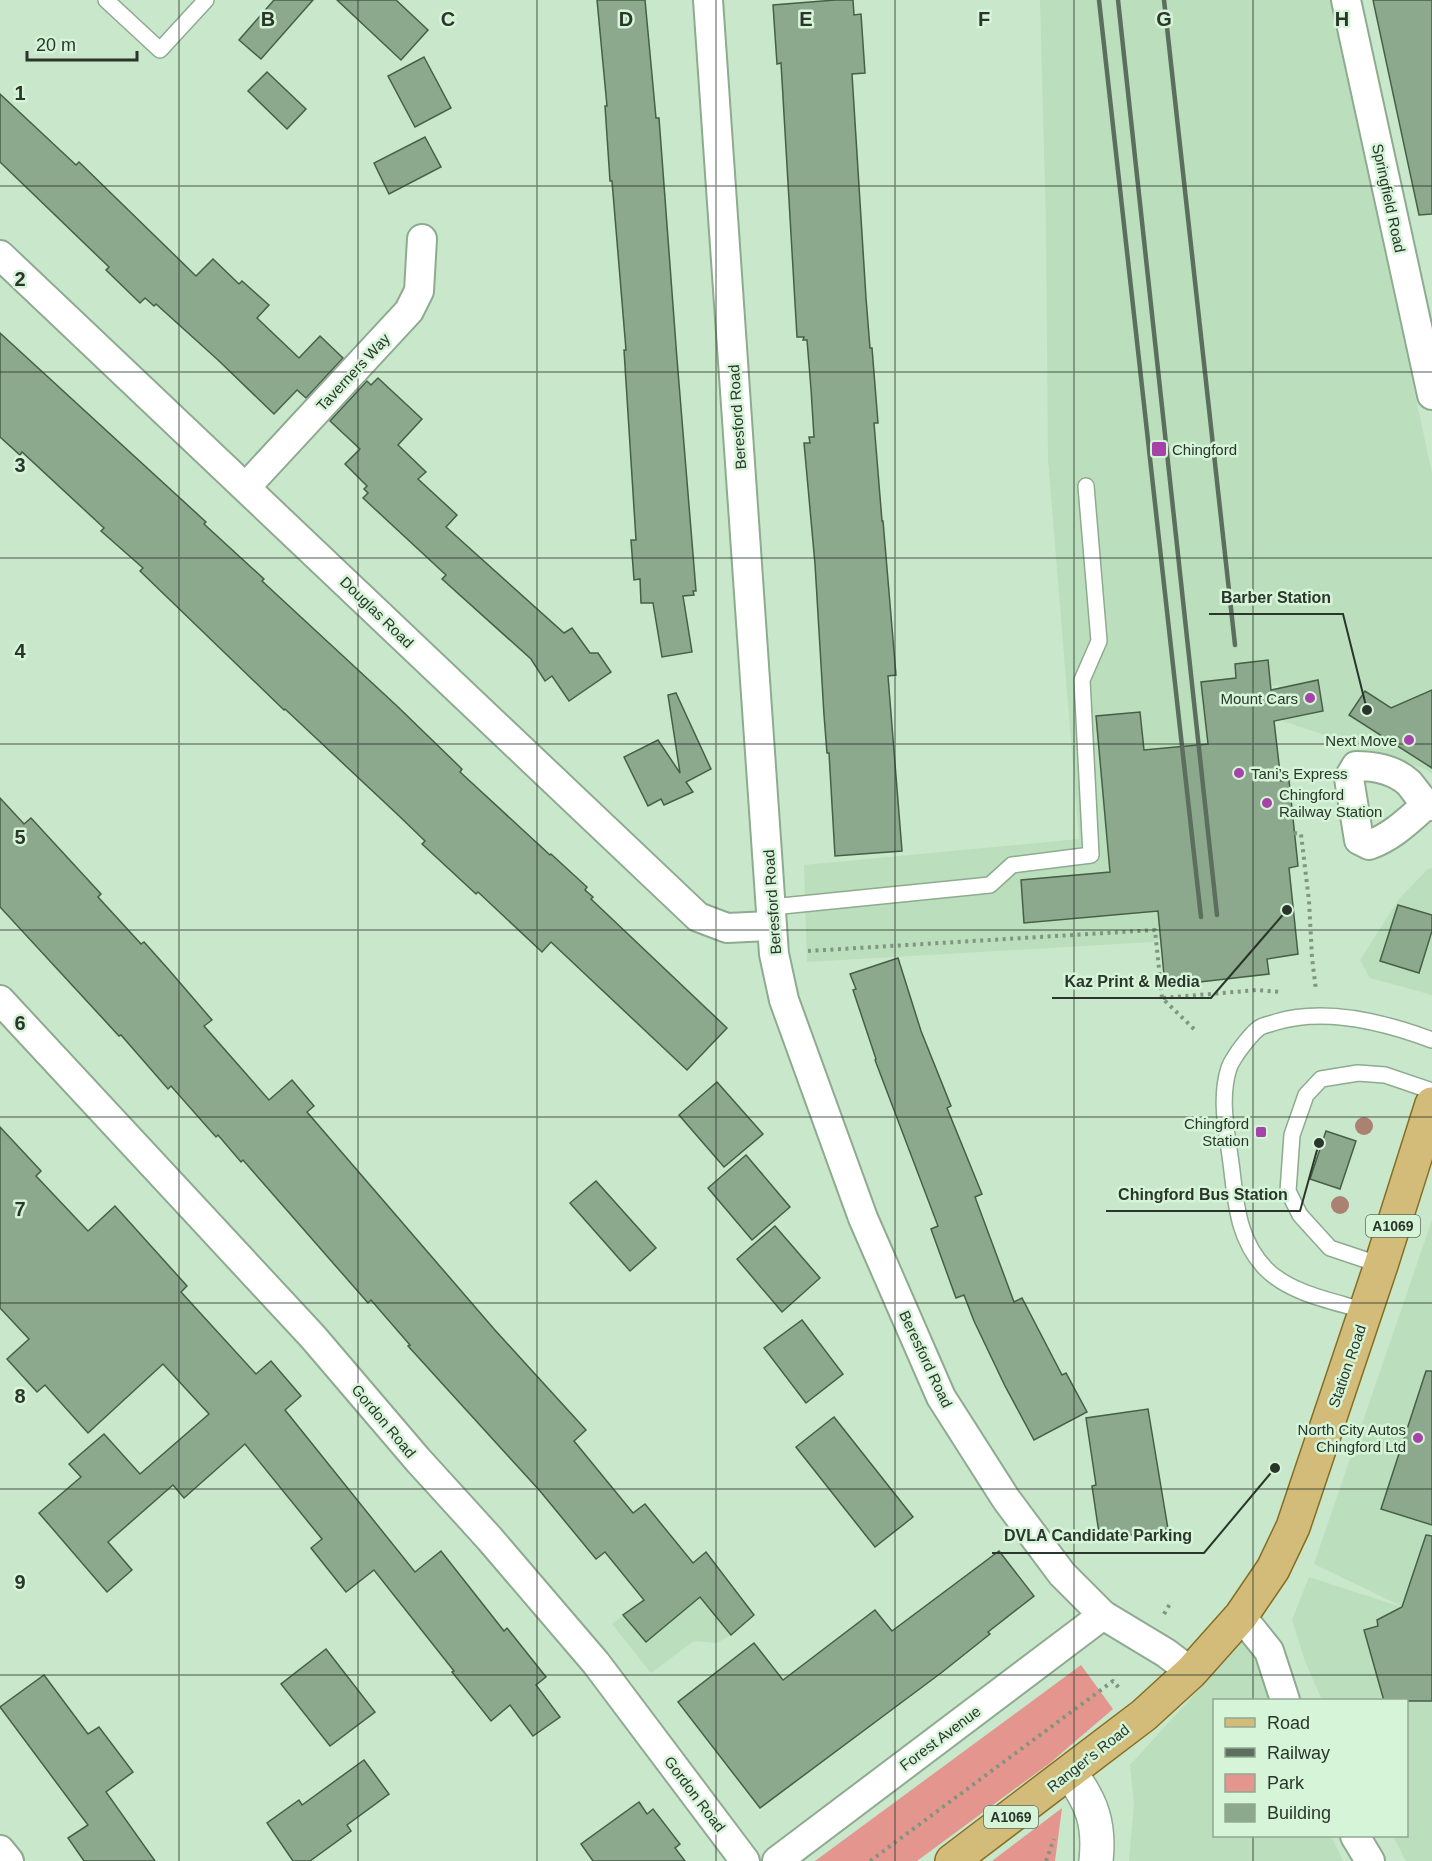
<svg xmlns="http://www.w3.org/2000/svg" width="1432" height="1861" font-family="Helvetica,sans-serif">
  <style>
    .built { fill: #bbdfbc }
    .green { fill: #e4968e }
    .building { fill: #8ca88d; stroke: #456047; stroke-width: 1.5 }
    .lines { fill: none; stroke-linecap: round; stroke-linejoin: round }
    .service-casing { stroke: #8eab8f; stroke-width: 18 }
    .minor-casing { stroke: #8eab8f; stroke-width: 32 }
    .tertiary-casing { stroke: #8eab8f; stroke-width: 36 }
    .primary-casing { stroke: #856f23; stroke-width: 36 }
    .path { stroke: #809681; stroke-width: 4; stroke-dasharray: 3 4.5; stroke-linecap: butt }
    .service { stroke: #fff; stroke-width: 15 }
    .minor { stroke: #fff; stroke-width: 28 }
    .tertiary { stroke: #fff; stroke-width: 33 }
    .primary { stroke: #d3bb79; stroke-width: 33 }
    .rail { stroke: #5c6e5d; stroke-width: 4.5 }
    .tree { fill: #aa8172 }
    .grid { fill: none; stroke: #2a362b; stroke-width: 1.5; stroke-opacity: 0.55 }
    .poi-dot { fill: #a543a9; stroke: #d6f4d7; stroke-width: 2 }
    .labels { text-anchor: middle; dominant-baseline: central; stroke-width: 5; stroke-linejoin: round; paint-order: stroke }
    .shield { fill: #d6f4d7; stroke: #5e6f5f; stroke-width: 1.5 }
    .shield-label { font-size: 14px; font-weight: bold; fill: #2a362b }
    .street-label { font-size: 15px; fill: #2a362b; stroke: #d6f4d7 }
    .poi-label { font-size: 15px; fill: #2a362b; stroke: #d6f4d7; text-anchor: end }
    .grid-label { font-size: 20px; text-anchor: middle; font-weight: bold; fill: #2a362b; stroke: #d6f4d7; stroke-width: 5; stroke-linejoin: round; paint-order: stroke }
    .leader { fill: none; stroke: #2a362b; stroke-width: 2 }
    .callout-dot { fill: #2a362b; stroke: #d6f4d7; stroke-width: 2 }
    .callout-label { font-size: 16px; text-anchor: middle; font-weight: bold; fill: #2a362b; stroke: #d6f4d7; stroke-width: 5; stroke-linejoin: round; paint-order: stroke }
  </style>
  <rect width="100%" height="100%" fill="#c9e7ca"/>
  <g class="built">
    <path d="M1040 0H1330L1432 473V774L1425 769 1283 721 1279 685 1271 686 1281 780H1289L1298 866 1289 868 1296 925 1264 930 1269 974 1165 986 1160 939 1152 942 807 962 804 865 1079 839 1048 459 1046 226Z"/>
    <path d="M1432 868V995L1370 978 1360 960 1399 899 1428 869Z"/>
    <path d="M1432 1220V1615L1401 1606 1314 1564Z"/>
    <path d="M706 1552 754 1615 731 1635 717 1643 694 1641 651 1673 612 1624Z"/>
    <path d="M1309 1577 1432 1617V1861H1406L1393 1836H1406V1700H1322L1305 1661 1292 1620Z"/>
    <path d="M1245 1639 1272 1700H1214V1836H1331L1343 1861H1129L1134 1803 1130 1765Z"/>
  </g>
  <g class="green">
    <path d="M1081 1665 1113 1709 1050 1763 917 1861H815Z"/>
    <path d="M1062 1808 1055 1861H992Z"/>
  </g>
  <g class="building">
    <path d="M274 0H313L261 59 239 40Z"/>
    <path d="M337 0H396L428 30 401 60Z"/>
    <path d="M597 0H645L656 118H659L677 359 696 591H693L694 595 683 596 692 652 662 657 653 603H641L640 579 634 580 631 540H636L624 350H626L612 181H610L605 106H607Z"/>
    <path d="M835 0H853L854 15 861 14 865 73 852 74 866 298 870 348H872L878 423H874L882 521H883L896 675 888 676 902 851 835 856 829 753H827L824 715 815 564 804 443H810L809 437H814L811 389 807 340H803L804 337H797L781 63 777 64 773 5Z"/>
    <path d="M1373 0H1432V214L1419 215Z"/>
    <path d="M424 57 451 108 415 127 388 76Z"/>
    <path d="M267 72 306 109 287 129 248 91Z"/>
    <path d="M0 94 76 165 79 162 196 276 213 259 239 284 242 281 269 305 257 318 299 358 320 336 343 358 306 398 297 390 274 414 218 360 156 304 154 306 145 298 140 303 106 270 109 267 0 162Z"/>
    <path d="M425 137 441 167 389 194 374 163Z"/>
    <path d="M0 333 206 522 204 524 264 579 262 581 397 706 462 769 460 772 550 855 551 854 587 887 585 890 593 897 591 899 727 1028 687 1070 551 942 542 952 478 892 476 894 422 844 425 841 397 814 285 709 284 710 140 571 143 568 101 531 104 528 22 452 20 455 0 437Z"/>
    <path d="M378 378 422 419 398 445 426 472 418 479 457 515 446 527 564 633 572 628 590 653H598L611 672 569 701 552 676 545 681 531 659 442 579 446 575 363 498 368 493 364 489 367 486 345 464 360 449 330 421 367 381 371 385Z"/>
    <path d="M1268 660 1271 690 1318 680 1323 711 1274 721 1281 781 1289 780 1298 866 1289 868 1298 954 1267 959 1269 974 1165 986 1158 911 1024 923 1021 880 1110 872 1096 716 1140 712 1144 750 1208 744 1201 682 1236 678 1235 664Z"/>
    <path d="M1432 690V768L1349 715 1365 691 1391 708Z"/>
    <path d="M676 693 711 769 686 782 693 792 664 805 661 799 648 806 624 757 658 740 680 773 668 695Z"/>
    <path d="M0 798 24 824 31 818 101 894 98 897 141 944 144 942 169 970 212 1020 204 1026 269 1100 292 1080 314 1106 307 1112 494 1329 586 1430 574 1441 633 1513 645 1504 693 1563 706 1552 754 1615 731 1635 700 1597 646 1642 623 1615 644 1600 605 1552 596 1559 540 1491 408 1346 410 1345 371 1300 368 1303 243 1160 241 1162 218 1135 216 1137 171 1086 168 1089 121 1035 119 1036 0 907Z"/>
    <path d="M1398 905 1432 915V931L1419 973 1380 961Z"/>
    <path d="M898 958 921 1031 951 1106 947 1108 982 1194 975 1197 1014 1302 1022 1298 1062 1375 1066 1373 1087 1412 1034 1440 1005 1386 974 1321 964 1295 956 1298 931 1229 938 1226 875 1060 876 1059 853 990 856 989 850 974Z"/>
    <path d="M717 1082 763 1134 724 1167 679 1115Z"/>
    <path d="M0 1127 41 1171 36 1176 88 1231 115 1206 187 1286 181 1292 256 1374 271 1361 301 1396 285 1410 415 1572 441 1551 504 1631 507 1628 546 1677 536 1685 560 1717 533 1736 510 1705 491 1721 452 1672 454 1671 374 1570 346 1592 311 1548 322 1539 245 1444 184 1498 173 1485 108 1542 132 1570 107 1592 39 1513 81 1477 69 1464 104 1434 140 1474 209 1414 163 1364 88 1433 45 1385 37 1392 7 1359 29 1339 0 1308Z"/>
    <path d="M1326 1131 1356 1141 1340 1189 1310 1179Z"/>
    <path d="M746 1155 790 1207 752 1240 708 1188Z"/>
    <path d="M596 1181 656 1248 630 1271 570 1203Z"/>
    <path d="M775 1226 820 1278 782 1312 737 1259Z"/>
    <path d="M802 1320 843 1374 806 1403 764 1348Z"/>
    <path d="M1426 1371H1432V1525L1381 1509Z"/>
    <path d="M1148 1409 1168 1529 1100 1540 1092 1486 1096 1485 1086 1418Z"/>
    <path d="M834 1417 913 1517 875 1547 796 1447Z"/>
    <path d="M1426 1535 1432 1536V1701H1384L1364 1630 1378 1626 1377 1620 1402 1607Z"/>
    <path d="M999 1551 1034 1596 988 1632 990 1634 941 1673 760 1808 678 1702 754 1643 783 1680 875 1610 892 1631Z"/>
    <path d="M326 1649 375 1712 330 1746 281 1684Z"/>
    <path d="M44 1675 88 1734 99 1727 133 1772 106 1792 155 1861H84L68 1838 88 1825 0 1707Z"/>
    <path d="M364 1760 389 1794 347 1825 351 1831 310 1861H293L267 1823 299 1800 302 1805Z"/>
    <path d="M639 1802 647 1814 653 1809 680 1844 675 1848 685 1861H593L581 1844Z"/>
  </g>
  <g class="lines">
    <g class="service-casing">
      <g id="service">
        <path d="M106 0 160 50 206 0"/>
        <path d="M772 907 990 885 1012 865 1091 855 1082 680 1099 641 1086 486"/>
        <path d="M1381 1265 1330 1248 1300 1215 1288 1191 1292 1135 1306 1095 1321 1079 1358 1073 1385 1075 1432 1091"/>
        <path d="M1366 1311C1333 1301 1291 1294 1266 1269 1237 1239 1236 1202 1231 1163 1227 1132 1219 1099 1229 1068 1231 1062 1235 1057 1238 1052 1244 1044 1251 1034 1259 1028 1263 1025 1271 1024 1276 1022 1326 1007 1384 1022 1432 1040"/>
      </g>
    </g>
    <g class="minor-casing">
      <g id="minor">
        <path d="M708 0 772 926 774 954 784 1000 863 1218 941 1397 1006 1499 1062 1574 1103 1615 1166 1653 1191 1672"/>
        <path d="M1346 0 1432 395"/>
        <path d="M0 255 698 917 727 928 772 926"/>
        <path d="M246 487 409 311 419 291 422 239"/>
        <path d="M1427 804C1409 820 1392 837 1369 845L1359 840 1349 778 1356 766C1375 766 1394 769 1409 783 1416 791 1422 803 1432 806"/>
        <path d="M0 1000 313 1337 418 1460 489 1538 596 1663 745 1861"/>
        <path d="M1241 1616 1269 1651 1285 1700"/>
        <path d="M1355 1836 1370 1861"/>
        <path d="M0 1850 9 1861"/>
        <path d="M777 1861 1103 1615"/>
      </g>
    </g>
    <g class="tertiary-casing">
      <path id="tertiary" d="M1070 1773C1092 1802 1100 1824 1096 1861"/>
    </g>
    <g class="primary-casing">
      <path id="primary" d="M952 1861 1144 1715 1191 1672 1241 1616 1273 1569 1293 1527 1381 1265 1432 1104"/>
    </g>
    <g class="path">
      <path d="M1294 833 1301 834 1309 901 1312 958 1316 990"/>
      <path d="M808 951 1155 930 1162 998 1195 1030"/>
      <path d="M1163 998 1257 990 1281 992"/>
      <path d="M1164 1614 1171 1602"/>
      <path d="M870 1861 1113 1681 1121 1690"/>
      <path d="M1046 1861 1054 1839"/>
    </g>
    <use href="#service" class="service"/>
    <use href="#minor" class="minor"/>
    <use href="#tertiary" class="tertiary"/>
    <use href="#primary" class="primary"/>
    <g class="rail">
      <path d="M1099 0 1201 917"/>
      <path d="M1118 0 1217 915"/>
      <path d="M1164 0 1235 645"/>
    </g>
  </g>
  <g class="tree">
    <circle cx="1364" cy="1126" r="9"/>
    <circle cx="1340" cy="1205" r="9"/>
  </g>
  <path class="grid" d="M179 0V1861M358 0V1861M537 0V1861M716 0V1861M895 0V1861M1074 0V1861M1253 0V1700M0 186H1432M0 372H1432M0 558H1432M0 744H1432M0 930H1432M0 1117H1432M0 1303H1432M0 1489H1432M0 1675H1432M1253 1836V1861"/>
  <g class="poi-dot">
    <rect x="1151" y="441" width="16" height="16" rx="3"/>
    <circle cx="1310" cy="698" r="6"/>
    <circle cx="1409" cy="740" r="6"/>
    <circle cx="1239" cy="773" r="6"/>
    <circle cx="1267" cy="803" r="6"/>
    <rect x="1255" y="1126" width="12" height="12" rx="3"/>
    <circle cx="1418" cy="1438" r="6"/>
  </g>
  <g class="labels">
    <g class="shield">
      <rect x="1366" y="1215" width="54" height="22" rx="4.5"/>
      <rect x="984" y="1806" width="54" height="22" rx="4.5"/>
    </g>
    <g class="shield-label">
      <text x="1393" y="1226">A1069</text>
      <text x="1011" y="1817">A1069</text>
    </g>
    <g class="street-label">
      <text transform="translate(1389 198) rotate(78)">Springfield Road</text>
      <text transform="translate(353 372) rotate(-47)">Taverners Way</text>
      <text transform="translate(737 417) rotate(-94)">Beresford Road</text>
      <text transform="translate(377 612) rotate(44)">Douglas Road</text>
      <text transform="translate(772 902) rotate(-94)">Beresford Road</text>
      <text transform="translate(926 1359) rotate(65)">Beresford Road</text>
      <text transform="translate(1347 1366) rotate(-71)">Station Road</text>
      <text transform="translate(384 1421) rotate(50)">Gordon Road</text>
      <text transform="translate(940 1738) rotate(-37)">Forest Avenue</text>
      <text transform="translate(1088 1758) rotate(-38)">Ranger's Road</text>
      <text transform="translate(695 1794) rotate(53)">Gordon Road</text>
    </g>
    <g class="poi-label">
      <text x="1172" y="449" text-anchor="start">Chingford</text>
      <text x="1298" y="698">Mount Cars</text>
      <text x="1397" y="740">Next Move</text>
      <text x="1251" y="773" text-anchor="start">Tani’s Express</text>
      <text x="1279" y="794" text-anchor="start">Chingford<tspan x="1279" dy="17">Railway Station</tspan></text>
      <text x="1249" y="1123">Chingford<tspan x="1249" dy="17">Station</tspan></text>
      <text x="1406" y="1429">North City Autos<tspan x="1406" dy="17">Chingford Ltd</tspan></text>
    </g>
  </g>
  <g class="grid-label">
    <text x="268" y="26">B</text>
    <text x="448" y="26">C</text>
    <text x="626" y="26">D</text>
    <text x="806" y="26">E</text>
    <text x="984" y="26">F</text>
    <text x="1164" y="26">G</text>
    <text x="1342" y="26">H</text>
    <text x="20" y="100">1</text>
    <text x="20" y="286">2</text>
    <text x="20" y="472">3</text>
    <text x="20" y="658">4</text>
    <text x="20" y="844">5</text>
    <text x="20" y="1030">6</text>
    <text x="20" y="1216">7</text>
    <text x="20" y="1403">8</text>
    <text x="20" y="1589">9</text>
  </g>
  <path class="leader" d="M1367 710L1343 614H1209M1287 910L1211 998H1052M1319 1143L1300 1211H1106M1275 1468L1204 1553H992"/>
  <g class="callout-dot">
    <circle cx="1367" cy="710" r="6"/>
    <circle cx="1287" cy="910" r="6"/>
    <circle cx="1319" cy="1143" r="6"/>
    <circle cx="1275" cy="1468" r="6"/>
  </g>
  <g class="callout-label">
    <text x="1276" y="603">Barber Station</text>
    <text x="1132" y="987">Kaz Print &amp; Media</text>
    <text x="1203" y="1200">Chingford Bus Station</text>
    <text x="1098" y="1541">DVLA Candidate Parking</text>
  </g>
  <rect x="1213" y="1699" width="195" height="138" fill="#d6f4d7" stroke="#91a892" stroke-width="1.5"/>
  <rect x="1225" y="1718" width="30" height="9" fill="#d3bb79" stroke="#91a892" stroke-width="1.5"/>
  <text x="1267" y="1729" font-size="18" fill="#2a362b">Road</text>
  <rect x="1225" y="1748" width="30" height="9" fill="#5c6e5d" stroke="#91a892" stroke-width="1.5"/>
  <text x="1267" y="1759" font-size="18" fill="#2a362b">Railway</text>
  <rect x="1225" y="1774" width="30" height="18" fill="#e4968e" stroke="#91a892" stroke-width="1.5"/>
  <text x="1267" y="1789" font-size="18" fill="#2a362b">Park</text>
  <rect x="1225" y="1804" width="30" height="18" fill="#8ca88d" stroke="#91a892" stroke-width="1.5"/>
  <text x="1267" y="1819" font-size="18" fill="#2a362b">Building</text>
  <path d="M27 51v9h110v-9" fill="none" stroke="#2a362b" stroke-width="3"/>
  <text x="36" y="51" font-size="18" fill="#2a362b" stroke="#d6f4d7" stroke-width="4.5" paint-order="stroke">20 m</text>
</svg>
